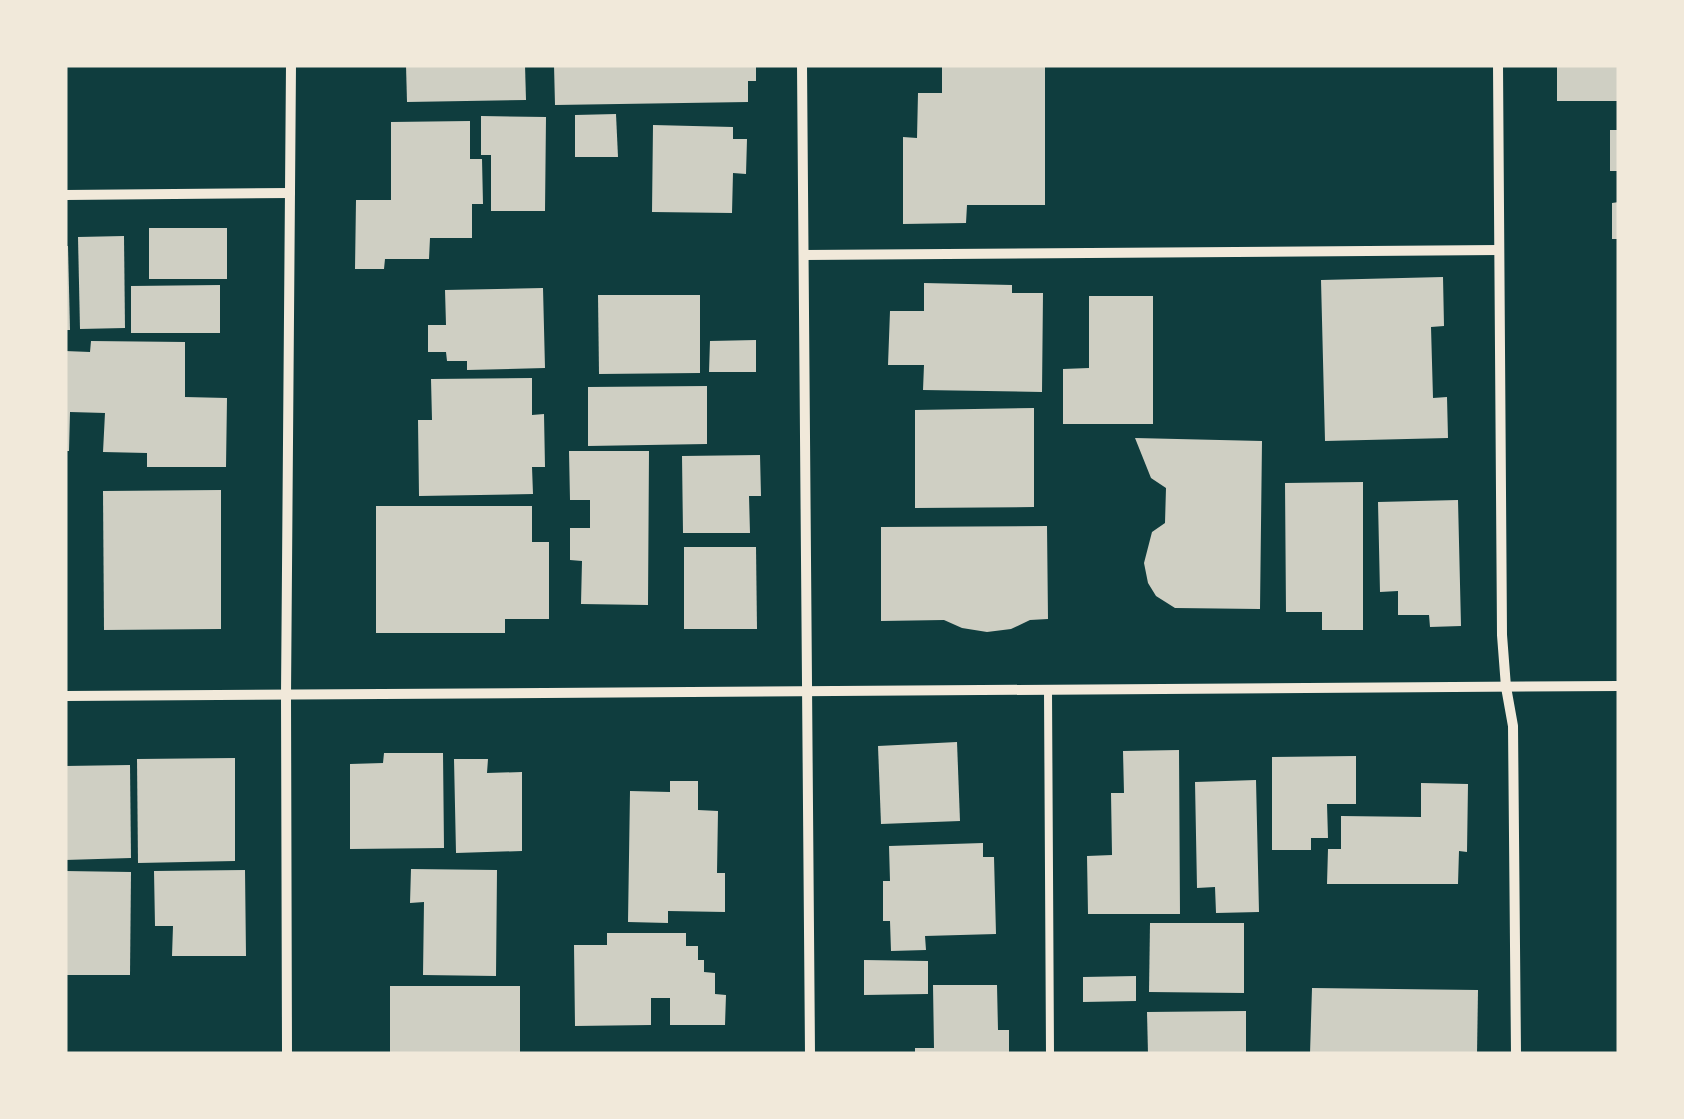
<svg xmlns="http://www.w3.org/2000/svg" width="1684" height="1119" font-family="'Exo 2',sans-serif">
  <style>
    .building { fill: #cfcfc3 }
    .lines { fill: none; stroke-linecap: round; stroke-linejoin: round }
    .service { stroke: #f1e9da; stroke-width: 8 }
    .minor { stroke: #f1e9da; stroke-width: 10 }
  </style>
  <rect width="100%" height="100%" fill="#0f3d3e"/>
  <g class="building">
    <path d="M406 65H525L526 100 407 102Z"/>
    <path d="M554 65H756V81H748V102L555 105Z"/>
    <path d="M942 65H1045V205H967L966 223 903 224V137L917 138 918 93H942Z"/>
    <rect x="1557" y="65" width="62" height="36"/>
    <path d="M616 114 618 157H575V115Z"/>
    <path d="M481 116 546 117 545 211H491V155H481Z"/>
    <path d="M470 121V159H482L483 204H472V238H430L429 259H385L384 269H355L356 200H391V122Z"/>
    <path d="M653 125 733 127V139H747L746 174 733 173 732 213 652 212Z"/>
    <rect x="1610" y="130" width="9" height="41"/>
    <path d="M1619 202V239H1612V203Z"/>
    <rect x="149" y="228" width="78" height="51"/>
    <path d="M124 236 125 328 80 329 78 237Z"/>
    <path d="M65 246H68L70 330H65Z"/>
    <path d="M1443 277 1444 326 1431 327 1433 398 1447 397 1448 438 1325 441 1321 280Z"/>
    <path d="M924 283 1012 285V293H1043L1042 392 923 390 924 365H888L890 311H924Z"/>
    <path d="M220 285V333H131V286Z"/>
    <path d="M543 288 545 368 467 370V361H447L446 352H428V325H446L445 290Z"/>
    <path d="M598 295H700V373L599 374Z"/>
    <path d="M1089 296H1153V424H1063V369L1089 368Z"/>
    <path d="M756 340V372H709L710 341Z"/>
    <path d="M91 341 185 342V397L227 398 226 467H147V453L103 452 105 413 70 412 69 451H65V351L90 352Z"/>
    <path d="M532 378V415L544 414 545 467H532L533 494 419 496 418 420H432L431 379Z"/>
    <path d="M707 386V444L588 446V387Z"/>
    <path d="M1034 408V507L915 508V410Z"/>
    <path d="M1135 438 1262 441 1260 609 1175 608 1156 596 1148 583 1144 563 1152 532 1165 523 1166 488 1151 478Z"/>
    <path d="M569 451H649L648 605 581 604 582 561 570 560V528H590V500H570Z"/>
    <path d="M760 455 761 496H749L750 533H683L682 456Z"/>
    <path d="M1363 482V630H1322V612H1286L1285 483Z"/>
    <path d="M221 490V629L104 630 103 491Z"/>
    <path d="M1458 500 1461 626 1430 627 1429 615H1398V591L1380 592 1378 502Z"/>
    <path d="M376 506H532V542H549V619H505V633H376Z"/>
    <path d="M1047 526 1048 619 1030 620 1011 629 987 632 962 628 944 620 881 621V527Z"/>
    <path d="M684 547H756L757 629H684Z"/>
    <path d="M957 742 960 821 881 824 878 746Z"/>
    <path d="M1179 750 1180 914H1088L1087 856 1112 855 1111 793H1124L1123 751Z"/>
    <path d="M384 753H443L444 848 350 849V764L383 763Z"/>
    <path d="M1356 756V804H1327L1328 838H1311V850H1272V757Z"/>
    <path d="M235 758V861L138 863 137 759Z"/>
    <path d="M454 759H488L487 773 522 772V851L456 853Z"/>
    <path d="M130 765 131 858 65 860V766Z"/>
    <path d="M1256 780 1259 912 1216 913 1215 887 1197 888 1195 782Z"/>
    <path d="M670 781H698V810L718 811 717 873H725V912L668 911V923L628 922 630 791 670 792Z"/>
    <path d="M1421 783 1468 784 1467 852 1459 851 1458 884H1327L1328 849H1341V816L1421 817Z"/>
    <path d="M983 843V857H994L996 934 925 936 926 950 891 951 890 921H883V881H890L889 846Z"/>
    <path d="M411 869 497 870 496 976 423 975 424 902 410 903Z"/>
    <path d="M245 870 246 956H172L173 926H155L154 871Z"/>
    <path d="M65 871 131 872 130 975H65Z"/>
    <path d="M1150 923H1244V993L1149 992Z"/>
    <path d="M607 933H686V946H698V960H704V972L715 973V994L726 995 725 1025H670V998H651V1025L575 1026 574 945H607Z"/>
    <path d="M864 960 928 961V994L864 995Z"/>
    <path d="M1136 976V1001L1083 1002V977Z"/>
    <path d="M933 985H997L998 1030H1009V1054H915V1048H934Z"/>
    <rect x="390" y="986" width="130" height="68"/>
    <path d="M1312 988 1478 990 1477 1054H1310Z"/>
    <path d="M1246 1011V1054H1148L1147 1012Z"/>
  </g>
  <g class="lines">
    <path class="service" d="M1048 691 1050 1054"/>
    <g class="minor">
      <path d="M802 65 810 1054"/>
      <path d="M1498 65 1502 635 1506 687 1513 726 1516 1054"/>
      <path d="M65 195 290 193"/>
      <path d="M804 255 1499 250"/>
      <path d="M65 696 1619 686"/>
      <path d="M287 1054 286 695 291 65"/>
    </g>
  </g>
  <rect width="1684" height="1119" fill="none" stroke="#f1e9da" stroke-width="135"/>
</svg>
